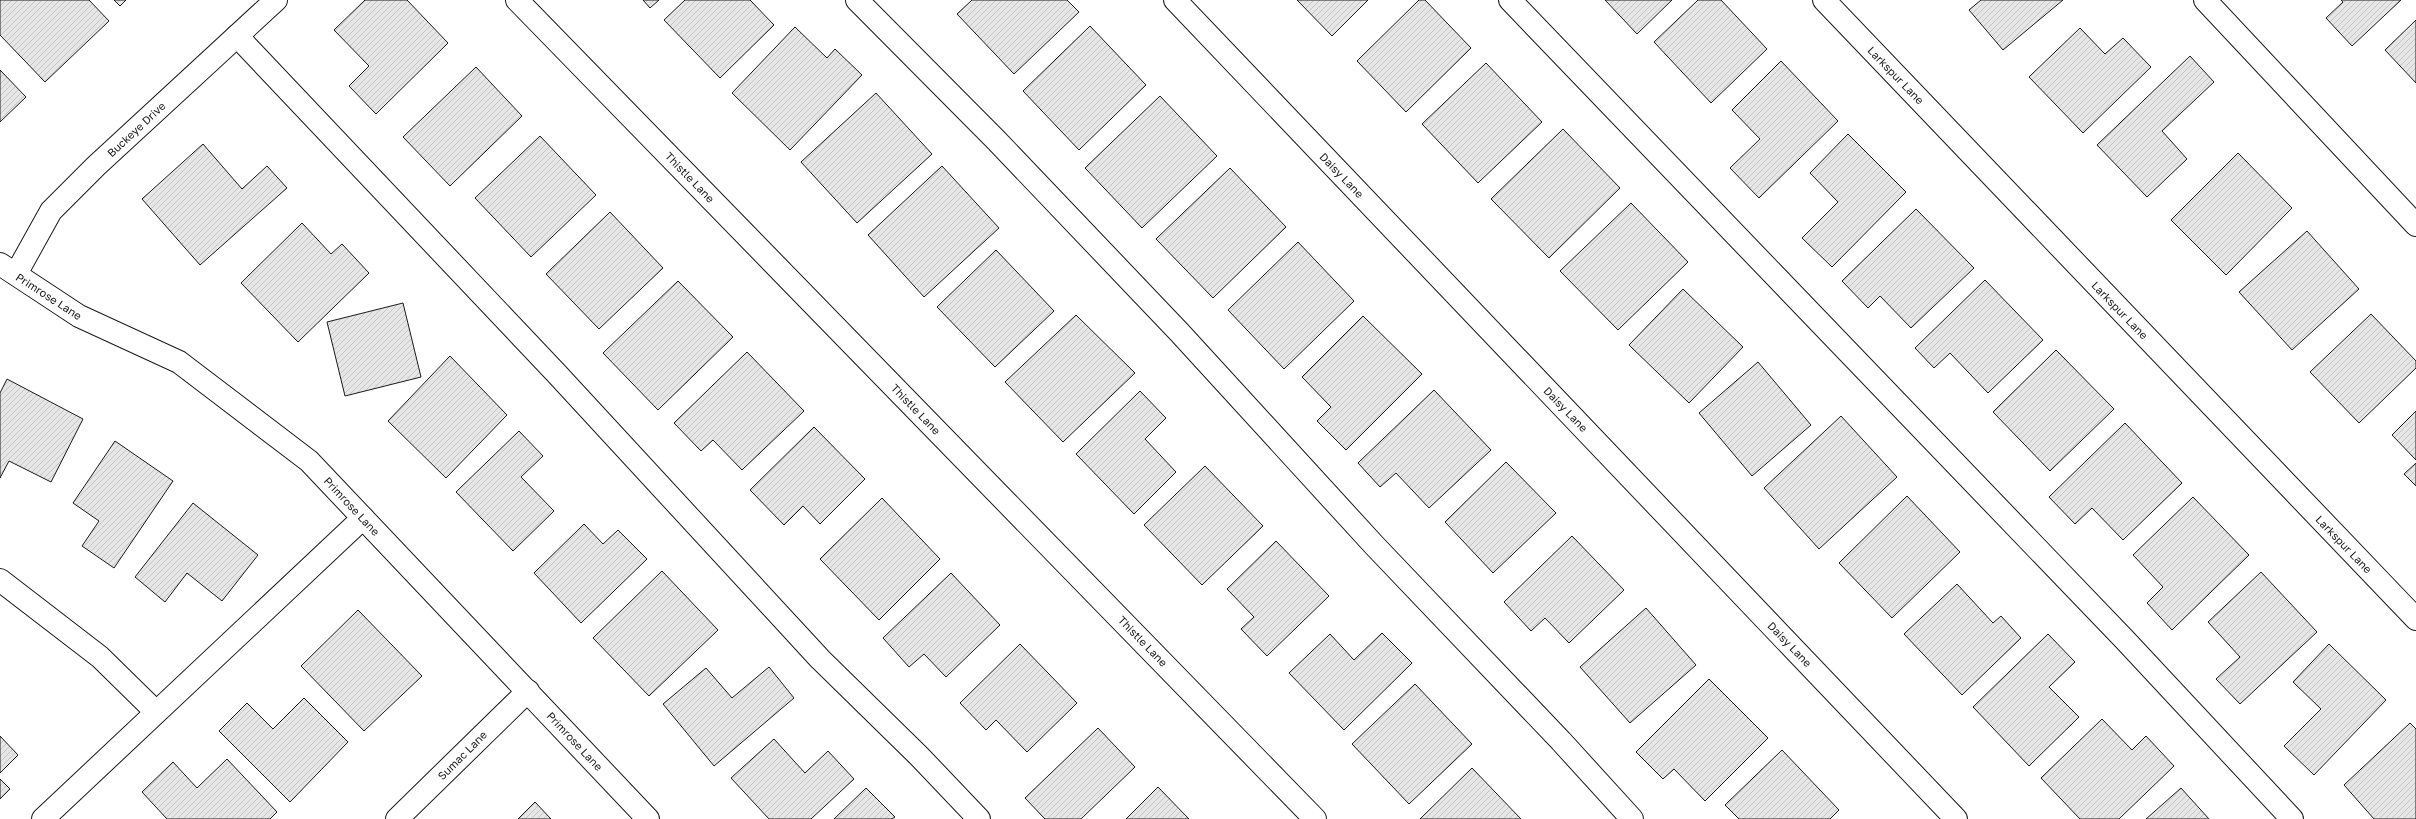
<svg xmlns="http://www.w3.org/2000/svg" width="2416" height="819" font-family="'Golos Text',sans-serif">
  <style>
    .building { fill: url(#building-hatch); stroke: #1a1a1a }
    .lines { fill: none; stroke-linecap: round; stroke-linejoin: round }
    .minor-casing { stroke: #1a1a1a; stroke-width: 24 }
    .minor { stroke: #fff; stroke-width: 22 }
    .labels { text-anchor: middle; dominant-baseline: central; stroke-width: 3; stroke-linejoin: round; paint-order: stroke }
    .street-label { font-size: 11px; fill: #1a1a1a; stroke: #fff }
  </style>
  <defs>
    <pattern id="building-hatch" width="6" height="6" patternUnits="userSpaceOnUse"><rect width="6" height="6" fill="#e6e6e6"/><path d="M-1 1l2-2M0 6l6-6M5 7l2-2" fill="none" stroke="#c5c5c5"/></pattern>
  </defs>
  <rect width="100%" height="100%" fill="#fff"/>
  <g class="building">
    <path d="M0 0H89L109 21 45 82 0 35Z"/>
    <path d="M114 0H126L120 6Z"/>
    <path d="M365 0H407L448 43 376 114 349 86 369 66 334 30Z"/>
    <path d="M643 0H659L650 8Z"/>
    <path d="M685 0H750L774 25 720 78 664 20Z"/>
    <path d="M972 0H1067L1079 12 1014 74 957 14Z"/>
    <path d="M1297 0H1368L1332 36Z"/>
    <path d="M1419 0H1425L1471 48 1406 112 1357 61Z"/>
    <path d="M1605 0H1672L1637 34Z"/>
    <path d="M1698 0H1721L1767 49 1711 103 1654 42Z"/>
    <path d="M1981 0H2063L2003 50 1969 10Z"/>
    <path d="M2341 0H2401L2352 46 2326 18 2343 2Z"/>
    <path d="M2416 20V83L2385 50Z"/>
    <path d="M1090 26 1146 85 1079 150 1023 91Z"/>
    <path d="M795 27 827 58 835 49 862 75 790 150 732 93Z"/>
    <path d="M2080 28 2105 54 2123 38 2151 67 2083 133 2029 77Z"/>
    <path d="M2190 56 2214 82 2162 131 2187 159 2147 197 2097 145Z"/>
    <path d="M1781 61 1838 121 1759 198 1730 168 1760 139 1732 110Z"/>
    <path d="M1486 63 1542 122 1478 183 1422 124Z"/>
    <path d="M476 67 522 116 450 186 403 137Z"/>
    <path d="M0 70 26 97 0 122Z"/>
    <path d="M876 93 932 154 857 223 801 162Z"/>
    <path d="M1160 96 1217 156 1142 228 1085 168Z"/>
    <path d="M1563 129 1620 188 1549 258 1491 199Z"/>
    <path d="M1848 134 1906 192 1832 267 1802 238 1838 202 1810 173Z"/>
    <path d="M540 136 596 195 531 257 475 198Z"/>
    <path d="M203 144 242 189 267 166 287 188 200 265 142 199Z"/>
    <path d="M2238 153 2292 208 2226 275 2171 220Z"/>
    <path d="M942 166 999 228 924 297 868 235Z"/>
    <path d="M1230 168 1286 227 1213 298 1156 239Z"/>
    <path d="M1631 203 1688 262 1618 330 1560 271Z"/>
    <path d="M1916 209 1974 268 1911 328 1880 296 1868 308 1842 281Z"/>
    <path d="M610 212 663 268 599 329 546 274Z"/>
    <path d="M302 223 331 254 342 244 369 273 298 342 241 283Z"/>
    <path d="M2307 231 2359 289 2292 350 2239 292Z"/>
    <path d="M1298 242 1354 301 1284 369 1228 310Z"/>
    <path d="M996 250 1054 311 995 367 937 307Z"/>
    <path d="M1985 280 2043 340 1988 393 1950 353 1934 368 1915 348Z"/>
    <path d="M678 281 733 337 658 410 603 353Z"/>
    <path d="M1683 289 1743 347 1689 403 1629 345Z"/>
    <path d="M403 303 421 377 345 396 327 322Z"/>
    <path d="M2371 314 2416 361V368L2359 423 2310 372Z"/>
    <path d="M1076 315 1135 373 1063 442 1005 382Z"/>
    <path d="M1363 316 1422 374 1346 450 1317 421 1331 407 1302 377Z"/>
    <path d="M2056 350 2114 409 2050 471 1993 412Z"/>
    <path d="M747 352 804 411 742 470 713 440 701 451 674 423Z"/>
    <path d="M450 356 507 415 446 478 388 421Z"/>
    <path d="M1758 362 1811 425 1752 476 1699 413Z"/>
    <path d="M7 379 83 419 51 482 9 461 0 478V393Z"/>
    <path d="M1434 390 1491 450 1429 508 1396 473 1380 487 1358 463Z"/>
    <path d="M1140 391 1166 418 1145 439 1176 472 1134 514 1076 454Z"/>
    <path d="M2416 411V460L2392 435Z"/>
    <path d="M1841 416 1897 477 1819 549 1764 488Z"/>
    <path d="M2125 423 2182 483 2123 540 2092 508 2075 524 2049 497Z"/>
    <path d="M814 427 865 479 820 524 803 506 784 525 750 490Z"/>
    <path d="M519 431 543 456 521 477 554 511 513 551 456 492Z"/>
    <path d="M115 441 173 481 114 568 82 546 99 521 73 503Z"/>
    <path d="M1506 462 1556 513 1493 573 1445 522Z"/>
    <path d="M2416 463V486L2404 474Z"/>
    <path d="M1205 466 1263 526 1202 585 1144 525Z"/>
    <path d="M1907 496 1960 552 1892 618 1839 563Z"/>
    <path d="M2193 497 2249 555 2172 630 2147 603 2163 587 2133 555Z"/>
    <path d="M882 498 940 559 879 620 820 559Z"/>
    <path d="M193 503 258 555 222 601 187 573 165 602 135 577Z"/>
    <path d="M584 524 603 544 618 530 647 559 581 623 534 573Z"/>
    <path d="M1572 536 1624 590 1569 643 1545 618 1531 631 1504 602Z"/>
    <path d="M1276 541 1329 596 1267 656 1241 629 1254 617 1227 589Z"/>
    <path d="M662 571 718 630 649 696 593 638Z"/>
    <path d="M2261 572 2317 632 2240 704 2216 679 2240 657 2208 622Z"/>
    <path d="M951 573 1000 625 946 677 924 654 909 667 883 638Z"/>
    <path d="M1957 584 1993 623 2001 616 2021 638 1962 695 1904 634Z"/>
    <path d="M1646 608 1696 665 1630 723 1580 667Z"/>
    <path d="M358 610 422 676 364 731 301 666Z"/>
    <path d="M1382 633 1412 663 1344 730 1289 673 1330 634 1354 660Z"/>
    <path d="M2048 634 2075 662 2049 687 2079 717 2029 766 1973 707Z"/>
    <path d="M1020 644 1077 703 1027 752 996 720 986 730 960 703Z"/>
    <path d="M2329 644 2386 700 2314 775 2284 746 2321 709 2293 682Z"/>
    <path d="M769 667 794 698 714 766 663 704 706 668 732 698Z"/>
    <path d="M1709 679 1768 738 1705 801 1674 769 1663 779 1636 752Z"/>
    <path d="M1415 684 1472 744 1409 804 1352 744Z"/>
    <path d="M304 698 348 742 290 802 219 731 247 703 273 729Z"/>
    <path d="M2102 719 2132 750 2146 736 2174 766 2119 819H2080L2041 778Z"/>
    <path d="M2410 723 2416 729V819H2374L2344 785Z"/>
    <path d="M1098 728 1135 767 1081 819H1045L1025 798Z"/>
    <path d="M0 736 18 755 0 773Z"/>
    <path d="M774 739 805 773 828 751 854 779 811 819H769L731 778Z"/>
    <path d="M1782 750 1839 810 1830 819H1739L1725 805Z"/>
    <path d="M227 759 277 812 270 819H167L142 792 173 762 197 788Z"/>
    <path d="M1472 768 1521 819H1420Z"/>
    <path d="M0 779 10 789 0 799Z"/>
    <path d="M1158 787 1189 819H1126Z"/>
    <path d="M866 788 895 817 892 819H834Z"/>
    <path d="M2181 788 2209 819H2146Z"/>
    <path d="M535 802 551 819H518Z"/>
  </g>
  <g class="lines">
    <g class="minor-casing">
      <g id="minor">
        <path d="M517 0 1315 819"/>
        <path d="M857 0 997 141 1180 333 1374 545 1561 741 1632 819"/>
        <path d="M1175 0 1956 819"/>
        <path d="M1510 0 2125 640 2292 819"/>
        <path d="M1824 0 2416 619"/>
        <path d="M2205 0 2416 225"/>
        <path d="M237 36 557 374 820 659 919 756 979 819"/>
        <path d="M0 264 79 316 179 362 309 461 648 819"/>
        <path d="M16 274 51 211 96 166 276 0"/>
        <path d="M0 580 100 657 155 711"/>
        <path d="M43 819 363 518"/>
        <path d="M397 819 528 691"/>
      </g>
    </g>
    <use href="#minor" class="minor"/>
  </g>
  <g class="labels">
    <g class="street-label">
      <text transform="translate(1896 75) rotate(46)">Larkspur Lane</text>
      <text transform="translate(136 129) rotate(-43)">Buckeye Drive</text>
      <text transform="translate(1342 175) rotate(46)">Daisy Lane</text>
      <text transform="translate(690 177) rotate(46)">Thistle Lane</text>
      <text transform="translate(49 296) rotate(33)">Primrose Lane</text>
      <text transform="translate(2120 310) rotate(46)">Larkspur Lane</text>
      <text transform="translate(916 409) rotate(46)">Thistle Lane</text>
      <text transform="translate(1566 409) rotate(46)">Daisy Lane</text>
      <text transform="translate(352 506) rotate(47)">Primrose Lane</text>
      <text transform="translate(2344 544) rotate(46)">Larkspur Lane</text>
      <text transform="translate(1143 641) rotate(46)">Thistle Lane</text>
      <text transform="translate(1790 644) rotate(46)">Daisy Lane</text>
      <text transform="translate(575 741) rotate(47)">Primrose Lane</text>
      <text transform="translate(462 755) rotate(-45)">Sumac Lane</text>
    </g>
  </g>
</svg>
